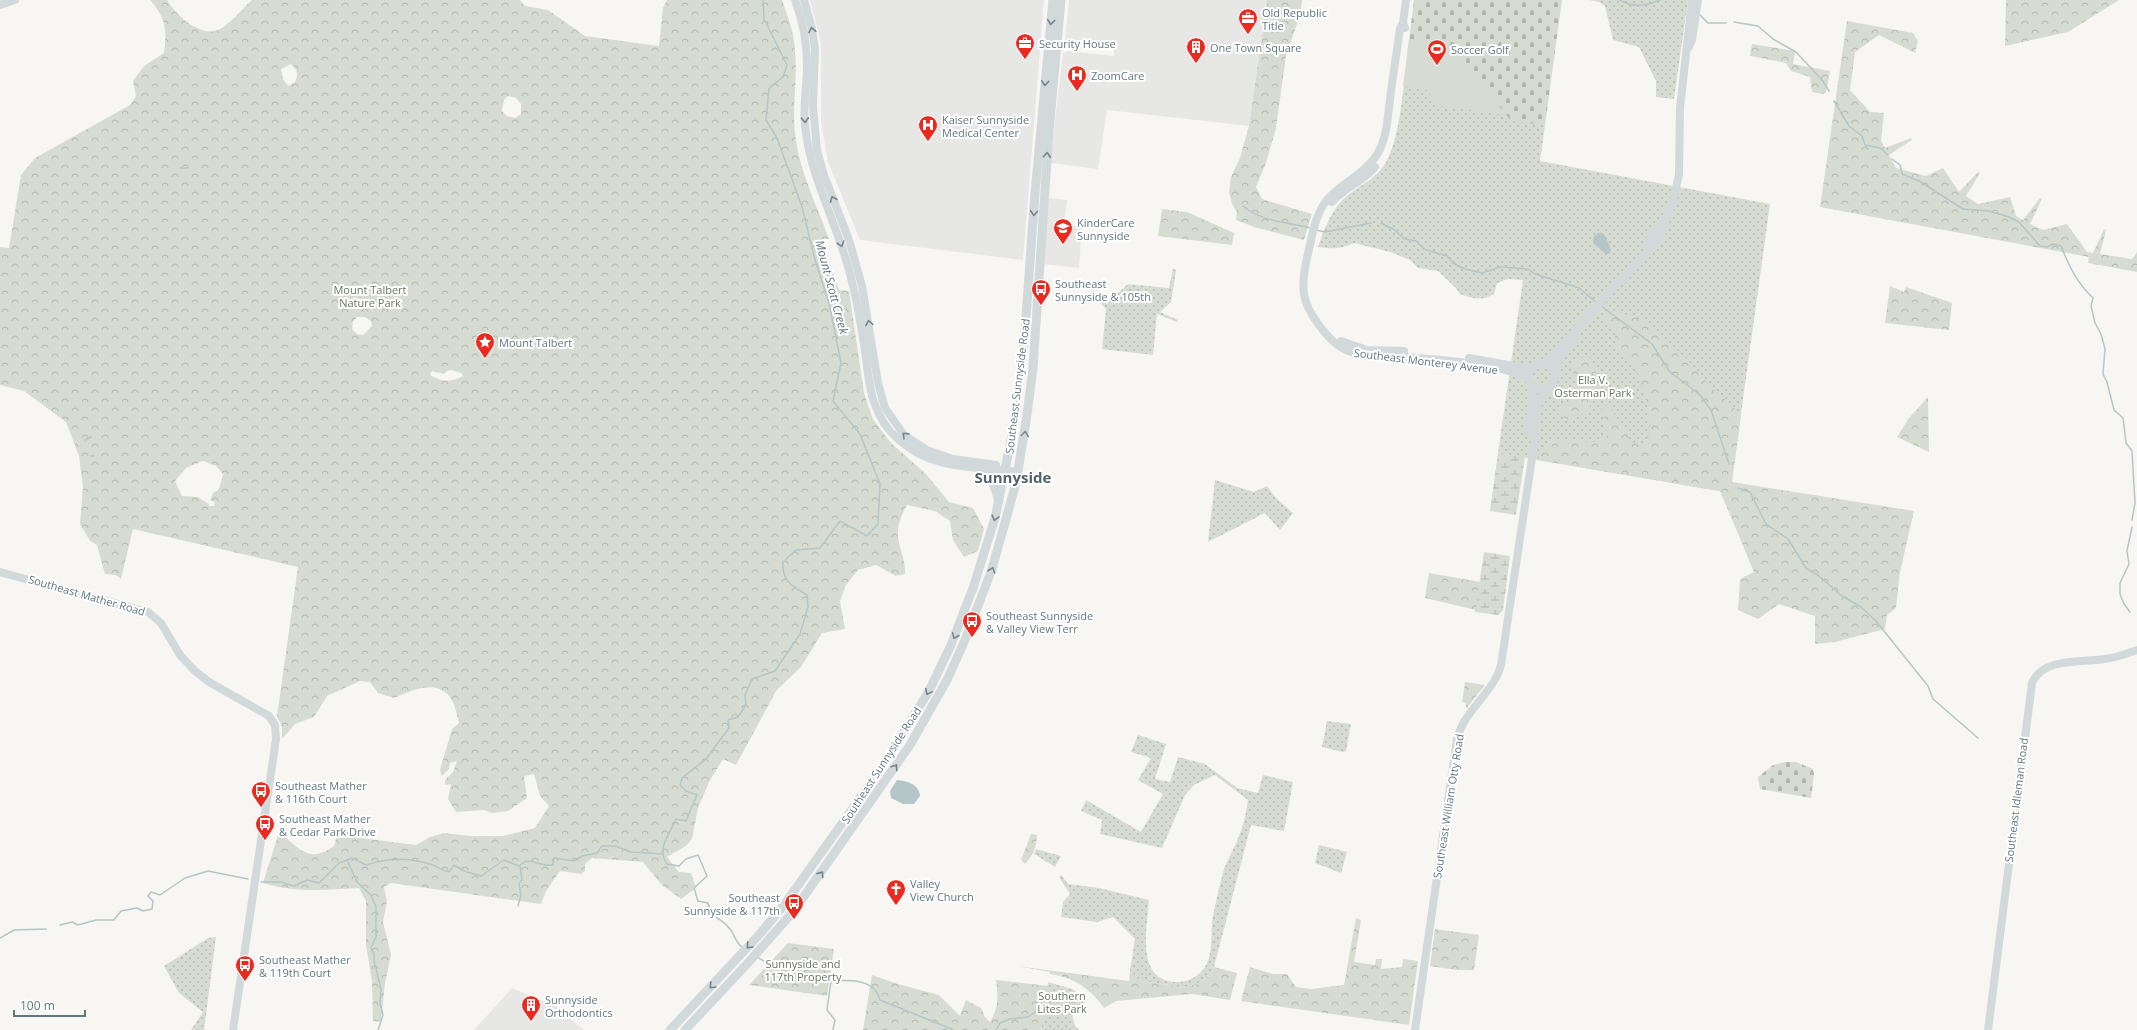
<svg xmlns="http://www.w3.org/2000/svg" width="2137" height="1030" font-family="'Open Sans',sans-serif">
  <style>
    .built { fill: #e7e8e6 }
    .grass { fill: url(#grass-dots) }
    .forest { fill: url(#forest-crowns); fill-rule: evenodd }
    .wetland { fill: url(#wetland-marsh) }
    .cemetery { fill: url(#cemetery-stones) }
    .garden { fill: #d7dcd2 }
    .water { fill: #b4c6c7 }
    .lines { fill: none; stroke-linecap: round; stroke-linejoin: round }
    .stream { stroke: #b4c6c7; stroke-width: 1.5 }
    .secondary { stroke: #d2d9db; stroke-width: 8 }
    .primary { stroke: #d2d9db; stroke-width: 9 }
    .oneway { stroke: #71878d }
    .labels { text-anchor: middle; dominant-baseline: central; stroke-width: 4; stroke-linejoin: round; paint-order: stroke }
    .poi-label { font-size: 11px; fill: #60787f; stroke: #fff; text-anchor: start }
    .park-label { font-size: 11px; fill: #68775f; stroke: #fff }
    .street-label { font-size: 11px; fill: #60787f; stroke: #fff }
    .water-label { font-size: 12px; font-style: italic; fill: #5a787b; stroke: #fff }
    .district-label { font-size: 15px; font-weight: bold; fill: #52646a; stroke: #fff }
  </style>
  <defs>
    <pattern id="grass-dots" width="8" height="8" patternUnits="userSpaceOnUse"><rect width="8" height="8" fill="#d7dcd2"/><path d="M2 2h.1M6 6h.1" fill="none" stroke="#b2b7b0" stroke-width="1.8" stroke-linecap="round"/></pattern>
    <pattern id="forest-crowns" width="20" height="18" patternUnits="userSpaceOnUse"><rect width="20" height="18" fill="#d7dcd2"/><path d="M2 6a3 3 0 1 1 6 0M12 15a3 3 0 1 1 6 0" fill="none" stroke="#b2b7b0"/></pattern>
    <pattern id="wetland-marsh" width="20" height="14" patternUnits="userSpaceOnUse"><rect width="20" height="14" fill="#d7dcd2"/><path d="M1 5h8M5 5V1M11 12h8M15 12V8" fill="none" stroke="#b2b7b0"/></pattern>
    <pattern id="cemetery-stones" width="16" height="16" patternUnits="userSpaceOnUse"><rect width="16" height="16" fill="#d7dcd2"/><path d="M2 7V4a2 2 0 0 1 4 0v3zM10 15v-3a2 2 0 0 1 4 0v3z" fill="#b2b7b0"/></pattern>
  </defs>
  <rect width="100%" height="100%" fill="#f7f6f3"/>
  <g class="built">
    <path d="M810 0H1044L1023 260 860 240 828 162 821 122V44Z"/>
    <path d="M1069 0H1267L1249 126 1107 110 1098 169 1050 163 1063 53 1068 51 1114 56V45L1065 40Z"/>
    <path d="M1049 198 1067 200 1064 225 1082 227 1079 268 1043 264Z"/>
    <path d="M512 988 557 1007 584 1030H474Z"/>
  </g>
  <g class="grass">
    <path d="M1589 0H1688L1674 99 1656 97V81L1639 47 1613 40 1605 6 1599 2Z"/>
    <path d="M1409 40 1452 46 1511 120 1545 125 1540 161 1770 204 1730 493 1498 453 1523 280 1508 279 1497 283 1494 294C1482 301 1473 299 1460 294L1456 288 1438 271 1418 268 1410 260 1390 252 1354 243C1341 249 1332 249 1318 247 1325 228 1331 209 1348 195 1361 185 1375 179 1385 164 1402 136 1404 74 1409 40Z"/>
    <path d="M1173 269 1176 270 1171 302 1160 312 1178 320 1177 322 1157 314 1153 355 1102 349 1106 309 1090 292 1093 290 1107 304 1128 284 1169 288Z"/>
    <path d="M1215 480 1254 492 1267 486 1276 498 1293 513 1280 530 1265 513 1208 542Z"/>
    <path d="M1327 721 1351 724 1346 751 1343 752 1322 747Z"/>
    <path d="M1138 735 1166 744 1155 779 1170 782 1178 757 1205 764 1237 788 1258 793 1263 775 1293 782 1284 831 1251 825 1214 967 1209 976 1198 984 1184 987 1141 981 1130 971 1135 939 1113 917 1097 922 1061 917 1063 902 1070 894 1059 877 1061 875 1068 884 1099 888 1149 900C1147 928 1135 982 1177 982 1189 982 1199 976 1205 967 1214 953 1210 932 1213 916 1216 901 1220 884 1224 869 1228 859 1233 850 1237 841 1243 828 1246 814 1248 800L1215 775 1194 785 1185 795 1162 848 1100 834 1102 820 1081 811 1086 800 1141 832 1163 794 1138 780 1151 758 1131 752Z"/>
    <path d="M1319 845 1347 852 1341 873 1315 863Z"/>
    <path d="M1036 849 1061 856 1055 867 1034 854Z"/>
    <path d="M216 937 204 1030H191L203 1012 179 993 164 966 208 938Z"/>
    <path d="M1048 982 1072 989 1088 1000 1072 1014 1075 1027H1077L1079 1030H1041Z"/>
  </g>
  <g class="forest">
    <path d="M150 0H167C176 15 201 39 220 29 230 24 243 8 252 0H520L525 6 548 10 585 36 659 46 663 8 667 0H782C788 17 794 32 795 50 798 80 791 111 796 141 801 175 818 208 829 239H822L839 290 849 291 864 393 873 419 890 442 926 474 949 502 973 508 984 529 978 551 964 557 953 540 950 521 935 511 907 505C902 514 897 526 898 536 899 549 906 560 905 574L896 576 876 565 858 570 846 585 840 601 845 629 822 633 801 667 776 691 736 765 723 759 709 782 698 808 692 839 686 846 667 857 679 872 691 873 696 888 681 899 662 885 643 862 592 858 585 864V871L581 874 560 871 546 891 541 904 391 883 384 887 387 901 383 922 391 955 385 983 381 1022 373 1021 372 981 366 945V901L359 888C326 890 295 893 263 883L279 832C300 849 309 864 334 846L337 836 344 828 353 837 416 845 430 837 444 833 470 836H503L535 828 549 806 540 796 534 774 524 776 527 798 508 811 492 813 484 810 456 812 448 799 451 784 445 785V780L453 772 457 761 450 763 449 769 442 776 440 770 452 729 459 723C457 715 455 703 449 696 434 679 411 691 394 698L378 693 370 682 360 681 327 696 314 717 295 724 282 739V727L277 716 298 567 133 529 121 579 116 575 105 574 97 545 90 541 80 524 83 487 79 456 66 422 24 391 0 385V247L9 248 21 175 35 158 130 105 136 96 133 81 144 66 164 53C167 30 166 18 150 0ZM291 64C297 69 299 74 295 82L288 86 283 79 281 69ZM508 96 516 98 521 104V114L515 118 507 116 502 111 504 100ZM357 317H365L371 321 372 326 363 335 357 334 352 329 353 322ZM451 370 461 373 463 376C451 383 442 382 430 375L432 371 444 374 447 371ZM203 461 216 466 223 474 219 489 213 493 210 500 215 502 214 506H209V504L197 497 182 496 175 481 186 468Z"/>
    <path d="M1267 0H1302L1300 15 1286 56 1276 128 1266 163 1256 187 1262 199 1312 214 1304 240 1254 227 1236 220 1237 212 1232 204 1229 192 1231 177 1240 158 1249 126Z"/>
    <path d="M2006 0H2119L2068 32 2005 46Z"/>
    <path d="M1847 21 1913 33 1918 41 1915 53 1879 35 1855 52 1850 90 1870 112 1884 113 1881 141 1885 148 1911 138 1912 140 1889 155 1896 168 1926 176 1943 168 1959 192 1978 172 1980 173 1966 196 1978 204 2010 197 2016 216 2023 220 2040 198 2042 199 2030 224 2043 230 2067 224 2087 252 2093 253 2104 229 2106 230 2100 254 2132 259 2137 252V272L2088 263 2089 257 1820 207Z"/>
    <path d="M1752 44 1795 51 1793 64 1830 71 1826 92 1823 94 1812 92 1810 77 1791 71 1786 63 1750 56Z"/>
    <path d="M1162 209 1187 212 1234 233 1232 245 1158 236Z"/>
    <path d="M1890 286 1904 292 1906 287 1952 303 1949 330 1885 323Z"/>
    <path d="M1615 310 1647 322 1687 359 1704 380 1741 415 1732 482 1914 511 1900 572 1896 608 1887 615 1885 629 1835 642 1815 644V616L1779 604 1758 619 1738 610 1740 579 1754 572 1720 491 1537 460 1550 442 1555 440 1601 442 1609 433 1603 428 1604 418 1601 411 1604 405 1610 407 1631 441 1638 445 1644 443C1646 439 1649 435 1650 432 1652 421 1641 379 1635 369 1626 355 1612 351 1616 330L1605 319 1606 315Z"/>
    <path d="M1589 357C1595 362 1593 364 1595 370 1602 391 1592 416 1568 420L1557 413 1560 407 1567 404 1565 394 1573 389 1576 377 1572 372V366L1579 358Z"/>
    <path d="M1928 397 1929 452 1897 437 1909 418Z"/>
    <path d="M1429 573 1480 582 1476 610 1425 598Z"/>
    <path d="M1465 682 1485 685 1466 709V703L1462 702Z"/>
    <path d="M1031 834 1037 835C1036 848 1034 854 1025 864L1021 860Z"/>
    <path d="M1356 918 1361 920 1354 962 1375 965 1376 959H1382L1381 969 1402 967 1403 959 1418 961 1409 1025 1241 1001 1250 967 1273 974H1287L1296 987 1311 989 1344 985Z"/>
    <path d="M1435 929 1479 935 1474 970H1457L1430 966Z"/>
    <path d="M788 943 834 949 827 996 749 985Z"/>
    <path d="M1017 966 1129 981 1130 971 1141 981 1184 987 1198 984 1209 976 1214 967 1237 973 1230 1000 1192 994 1116 1001 1104 1008C1091 989 1073 977 1050 974V972Z"/>
    <path d="M872 975 898 984 939 995 960 1016 966 1000 981 1008 985 1017 990 1022C999 1008 998 996 996 980L1048 986 1041 1030H863Z"/>
  </g>
  <g class="wetland">
    <path d="M1498 453 1525 457 1516 515 1490 511Z"/>
    <path d="M1484 552 1510 556 1503 610 1498 615 1475 612Z"/>
  </g>
  <g class="cemetery">
    <path d="M1414 0H1562L1545 125 1511 121 1452 46 1409 40Z"/>
    <path d="M1786 762H1796L1813 769 1814 774 1811 798 1760 789 1758 777 1773 765Z"/>
  </g>
  <path class="garden" d="M1409 40 1452 46 1506 115 1439 106 1427 90 1403 86Z"/>
  <g class="water">
    <path d="M1598 233H1603C1606 238 1612 248 1610 253L1606 254 1593 243 1594 236Z"/>
    <path d="M897 780C907 781 919 784 920 796L914 804H903L891 798 890 791Z"/>
  </g>
  <g class="lines">
    <g class="stream">
      <path d="M1620 0C1632 8 1648 5 1660 0"/>
      <path d="M1699 14 1708 23H1726"/>
      <path d="M1734 22 1758 26 1773 39 1796 52 1823 81 1829 91"/>
      <path d="M1834 101 1849 126 1862 136 1865 145 1880 148 1888 155"/>
      <path d="M1892 159 1900 165 1902 174 1919 181 1963 209 1989 211 2009 217 2019 222 2040 246 2047 247 2053 244 2061 246C2069 266 2077 283 2093 298L2091 306 2095 323 2101 334 2105 349 2103 374 2107 382 2114 410 2123 418 2126 443 2132 451 2135 503 2132 520"/>
      <path d="M180 168H188"/>
      <path d="M1243 206C1261 222 1288 222 1311 228"/>
      <path d="M1381 223 1395 230 1404 239 1416 241 1424 249 1447 256 1453 263 1465 269 1482 273 1500 267 1528 269 1535 274 1579 288 1596 302"/>
      <path d="M1316 230 1325 232 1371 223"/>
      <path d="M1601 306 1652 344 1669 371 1700 395 1711 410 1729 464"/>
      <path d="M85 440 91 437"/>
      <path d="M91 456H94"/>
      <path d="M1738 488 1750 492 1766 524 1788 539 1806 568 1819 576 1842 596 1861 607 1876 621 1928 686 1933 699 1978 738"/>
      <path d="M2130 612 2124 604 2120 594V583L2129 564 2127 551 2132 527"/>
      <path d="M347 860 357 882 371 895 376 907V937L371 948 374 954V961L381 989 380 1003 383 1015 378 1030"/>
      <path d="M261 882H281L294 886 307 880 319 883 339 863 352 858 366 865C388 858 407 857 430 864 438 866 438 870 449 872L454 865 464 871 481 876 504 860 519 866 526 861C536 861 543 867 553 865L554 858 574 861 582 856 597 853 602 846H615L631 852 663 854"/>
      <path d="M518 906 521 895 519 884 522 880 520 866"/>
      <path d="M60 925 72 922 78 925 96 920H114L121 911 137 908 143 911 152 909 153 901 148 896 151 892 160 895 185 878 208 871 248 879"/>
      <path d="M0 938 14 930 46 929"/>
      <path d="M742 947C735 942 735 935 730 929 721 917 712 920 708 903L698 901 694 888 707 876 698 855 686 859 679 866 667 864C656 849 670 833 676 819L686 821 697 795 686 791 680 785 682 778 706 759 729 728 728 720 738 717 746 705 745 695 752 679 775 671 800 634 808 607 807 595C791 585 782 582 783 562L796 550 820 548 840 521 867 536 878 524 880 484 860 434 833 401 841 363 829 303 815 260 802 207 777 138 766 120 769 88 783 77 787 65 764 19 763 0"/>
      <path d="M757 957C769 965 783 968 795 977L814 966H821L831 981C848 980 875 978 880 1000L954 1030"/>
      <path d="M831 981 827 1010 835 1020 833 1030"/>
      <path d="M996 1030 1000 1023 1010 1019 1028 1017 1040 1009 1063 1006 1077 1000"/>
    </g>
    <g class="secondary">
      <path d="M795 0C803 21 807 43 807 65 807 85 803 105 805 125 810 179 839 226 851 278 858 304 862 331 866 358 868 373 869 388 874 402 879 417 887 430 899 440 934 471 975 466 1018 472"/>
      <path d="M804 0 812 29 815 49 813 106 817 150 824 175 849 240 862 286 878 383 885 408 904 435 927 450 953 459 996 465"/>
      <path d="M0 5 15 0"/>
      <path d="M1403 23 1400 28C1397 51 1393 75 1390 99 1388 116 1387 134 1380 149 1368 174 1342 181 1326 201 1315 216 1313 232 1309 249 1300 288 1299 303 1327 335 1334 343 1340 348 1351 352 1368 358 1387 356 1405 357 1435 359 1504 364 1529 379"/>
      <path d="M1405 28 1403 23 1406 0"/>
      <path d="M1689 47 1692 40 1698 0"/>
      <path d="M1332 202C1344 188 1363 182 1375 167"/>
      <path d="M1645 246 1660 225 1666 219"/>
      <path d="M1341 341 1367 350 1404 351"/>
      <path d="M1469 358 1532 369"/>
      <circle cx="1542" cy="377" r="13"/>
      <path d="M1545 364 1617 284 1625 278 1659 237 1665 228 1666 219 1674 198 1679 174 1680 108 1692 0"/>
      <path d="M1554 371 1558 361 1575 338"/>
      <path d="M1528 432 1534 388"/>
      <path d="M0 572 148 612 161 623 180 655 195 671 209 682 269 716 275 725 276 739 233 1030"/>
      <path d="M1415 1030 1457 739C1464 710 1493 694 1501 665L1534 445C1534 426 1535 406 1545 390"/>
      <path d="M1988 1030 2032 683C2043 657 2081 663 2104 659 2116 658 2126 654 2137 650"/>
    </g>
    <g class="primary">
      <path d="M979 470C992 477 995 487 999 501"/>
      <path d="M670 1030 759 935 784 905 880 770 929 691 951 645 973 588 995 518 1014 425 1024 344 1035 193 1053 0"/>
      <path d="M685 1030 747 964 793 912 910 745 947 680 965 640 992 569 1016 483 1027 415 1033 368 1049 131 1061 0"/>
    </g>
  </g>
  <defs><path id="oneway-chevron" d="M-2-3.5L2.5 0L-2 3.5" fill="none" stroke-width="1.6" stroke-linecap="round" stroke-linejoin="round"/></defs>
  <g class="oneway">
    <use href="#oneway-chevron" transform="translate(1051 22) rotate(96)"/>
    <use href="#oneway-chevron" transform="translate(812 30) rotate(-101)"/>
    <use href="#oneway-chevron" transform="translate(1045 83) rotate(96)"/>
    <use href="#oneway-chevron" transform="translate(805 120) rotate(87)"/>
    <use href="#oneway-chevron" transform="translate(1047 155) rotate(-85)"/>
    <use href="#oneway-chevron" transform="translate(833 199) rotate(-112)"/>
    <use href="#oneway-chevron" transform="translate(1034 213) rotate(94)"/>
    <use href="#oneway-chevron" transform="translate(841 244) rotate(72)"/>
    <use href="#oneway-chevron" transform="translate(869 323) rotate(-99)"/>
    <use href="#oneway-chevron" transform="translate(1025 434) rotate(-82)"/>
    <use href="#oneway-chevron" transform="translate(905 435) rotate(-136)"/>
    <use href="#oneway-chevron" transform="translate(995 518) rotate(105)"/>
    <use href="#oneway-chevron" transform="translate(992 570) rotate(-71)"/>
    <use href="#oneway-chevron" transform="translate(955 636) rotate(113)"/>
    <use href="#oneway-chevron" transform="translate(928 692) rotate(118)"/>
    <use href="#oneway-chevron" transform="translate(895 767) rotate(-56)"/>
    <use href="#oneway-chevron" transform="translate(821 874) rotate(-55)"/>
    <use href="#oneway-chevron" transform="translate(749 946) rotate(133)"/>
    <use href="#oneway-chevron" transform="translate(712 986) rotate(134)"/>
  </g>
  <defs>
    <g id="office-pin" transform="scale(1)"><path d="M0 17L-7.5 6A9.5 9.5 0 1 1 7.5 6Z" fill="#eb291f" stroke="#fff"/><path d="M-6-3h4V-5.5h4V-3h4V5H-6ZM-1-4.5V-3h2v-1.5ZM-6 0V1H6V0Z" fill="#fff"/></g>
    <g id="building-pin" transform="scale(1)"><path d="M0 17L-7.5 6A9.5 9.5 0 1 1 7.5 6Z" fill="#eb291f" stroke="#fff"/><path d="M-4-6H4V6H1V3H-1V6H-4ZM-2.5-4.3h1.7v1.8h-1.7ZM.8-4.3h1.7v1.8H.8ZM-2.5-1h1.7V.8h-1.7ZM.8-1h1.7V.8H.8Z" fill="#fff"/></g>
    <g id="stadium-pin" transform="scale(1)"><path d="M0 17L-7.5 6A9.5 9.5 0 1 1 7.5 6Z" fill="#eb291f" stroke="#fff"/><path d="M0-5a6.5 5 0 1 0 0 10a6.5 5 0 1 0 0-10ZM-3.5-1.8h7v3.6h-7Z" fill="#fff"/></g>
    <g id="hospital-pin" transform="scale(1)"><path d="M0 17L-7.5 6A9.5 9.5 0 1 1 7.5 6Z" fill="#eb291f" stroke="#fff"/><path d="M-5-5h3v3.5h4V-5h3V5h-3V1.5h-4V5h-3Z" fill="#fff"/></g>
    <g id="school-pin" transform="scale(1)"><path d="M0 17L-7.5 6A9.5 9.5 0 1 1 7.5 6Z" fill="#eb291f" stroke="#fff"/><path d="M0-5L7-2L0 1L-7-2ZM-4 1L0 2.5L4 1V4Q0 6-4 4Z" fill="#fff"/></g>
    <g id="bus-pin" transform="scale(1)"><path d="M0 17L-7.5 6A9.5 9.5 0 1 1 7.5 6Z" fill="#eb291f" stroke="#fff"/><path d="M-5-6H5V4H4V6H2V4H-2V6H-4V4H-5ZM-3.5-4V0h7V-4ZM-3.5 1.2v1.5H-2V1.2ZM2 1.2v1.5H3.5V1.2Z" fill="#fff"/></g>
    <g id="sight-pin" transform="scale(1)"><path d="M0 17L-7.5 6A9.5 9.5 0 1 1 7.5 6Z" fill="#eb291f" stroke="#fff"/><path d="M0-6L1.8-2.2L6-1.7L2.9 1.2L3.7 5.4L0 3.3L-3.7 5.4L-2.9 1.2L-6-1.7L-1.8-2.2Z" fill="#fff"/></g>
    <g id="church-pin" transform="scale(1)"><path d="M0 17L-7.5 6A9.5 9.5 0 1 1 7.5 6Z" fill="#eb291f" stroke="#fff"/><path d="M-1.2-6h2.4v3.5h3.3v2.4h-3.3V6h-2.4V-.1h-3.3v-2.4h3.3Z" fill="#fff"/></g>
  </defs>
  <g fill-rule="evenodd">
    <use href="#office-pin" x="1248" y="18"/>
    <use href="#office-pin" x="1025" y="43"/>
    <use href="#building-pin" x="1196" y="47"/>
    <use href="#stadium-pin" x="1437" y="49"/>
    <use href="#hospital-pin" x="1077" y="75"/>
    <use href="#hospital-pin" x="928" y="125"/>
    <use href="#school-pin" x="1063" y="228"/>
    <use href="#bus-pin" x="1041" y="289"/>
    <use href="#sight-pin" x="485" y="342"/>
    <use href="#bus-pin" x="972" y="621"/>
    <use href="#bus-pin" x="261" y="791"/>
    <use href="#bus-pin" x="265" y="824"/>
    <use href="#church-pin" x="896" y="889"/>
    <use href="#bus-pin" x="794" y="903"/>
    <use href="#bus-pin" x="245" y="965"/>
    <use href="#building-pin" x="531" y="1005"/>
  </g>
  <g class="labels">
    <g class="poi-label">
      <text x="1262" y="12">Old Republic<tspan x="1262" dy="13">Title</tspan></text>
      <text x="1039" y="43">Security House</text>
      <text x="1210" y="47">One Town Square</text>
      <text x="1451" y="49">Soccer Golf</text>
      <text x="1091" y="75">ZoomCare</text>
      <text x="942" y="119">Kaiser Sunnyside<tspan x="942" dy="13">Medical Center</tspan></text>
      <text x="1077" y="222">KinderCare<tspan x="1077" dy="13">Sunnyside</tspan></text>
      <text x="1055" y="283">Southeast<tspan x="1055" dy="13">Sunnyside &amp; 105th</tspan></text>
      <text x="499" y="342">Mount Talbert</text>
      <text x="986" y="615">Southeast Sunnyside<tspan x="986" dy="13">&amp; Valley View Terr</tspan></text>
      <text x="275" y="785">Southeast Mather<tspan x="275" dy="13">&amp; 116th Court</tspan></text>
      <text x="279" y="818">Southeast Mather<tspan x="279" dy="13">&amp; Cedar Park Drive</tspan></text>
      <text x="910" y="883">Valley<tspan x="910" dy="13">View Church</tspan></text>
      <text x="780" y="897" text-anchor="end">Southeast<tspan x="780" dy="13">Sunnyside &amp; 117th</tspan></text>
      <text x="259" y="959">Southeast Mather<tspan x="259" dy="13">&amp; 119th Court</tspan></text>
      <text x="545" y="999">Sunnyside<tspan x="545" dy="13">Orthodontics</tspan></text>
    </g>
    <g class="park-label">
      <text x="370" y="289">Mount Talbert<tspan x="370" dy="13">Nature Park</tspan></text>
      <text x="1593" y="379">Ella V.<tspan x="1593" dy="13">Osterman Park</tspan></text>
      <text x="803" y="963">Sunnyside and<tspan x="803" dy="13">117th Property</tspan></text>
      <text x="1062" y="995">Southern<tspan x="1062" dy="13">Lites Park</tspan></text>
    </g>
    <g class="street-label">
      <text transform="translate(1426 361) rotate(7)">Southeast Monterey Avenue</text>
      <text transform="translate(1017 386) rotate(-83)">Southeast Sunnyside Road</text>
      <text transform="translate(87 595) rotate(16)">Southeast Mather Road</text>
      <text transform="translate(881 765) rotate(-57)">Southeast Sunnyside Road</text>
      <text transform="translate(2016 800) rotate(-83)">Southeast Idleman Road</text>
      <text transform="translate(1448 806) rotate(-81)">Southeast William Otty Road</text>
    </g>
    <g class="water-label">
      <text transform="translate(832 287) rotate(75)">Mount Scott Creek</text>
    </g>
    <g class="district-label">
      <text x="1013" y="477">Sunnyside</text>
    </g>
  </g>
  <path d="M14 1010v6h71v-6" fill="none" stroke="#60787f" stroke-width="2"/>
  <text x="20" y="1010" font-size="12" fill="#60787f" stroke="#ffffff" stroke-width="3" paint-order="stroke">100 m</text>
</svg>
